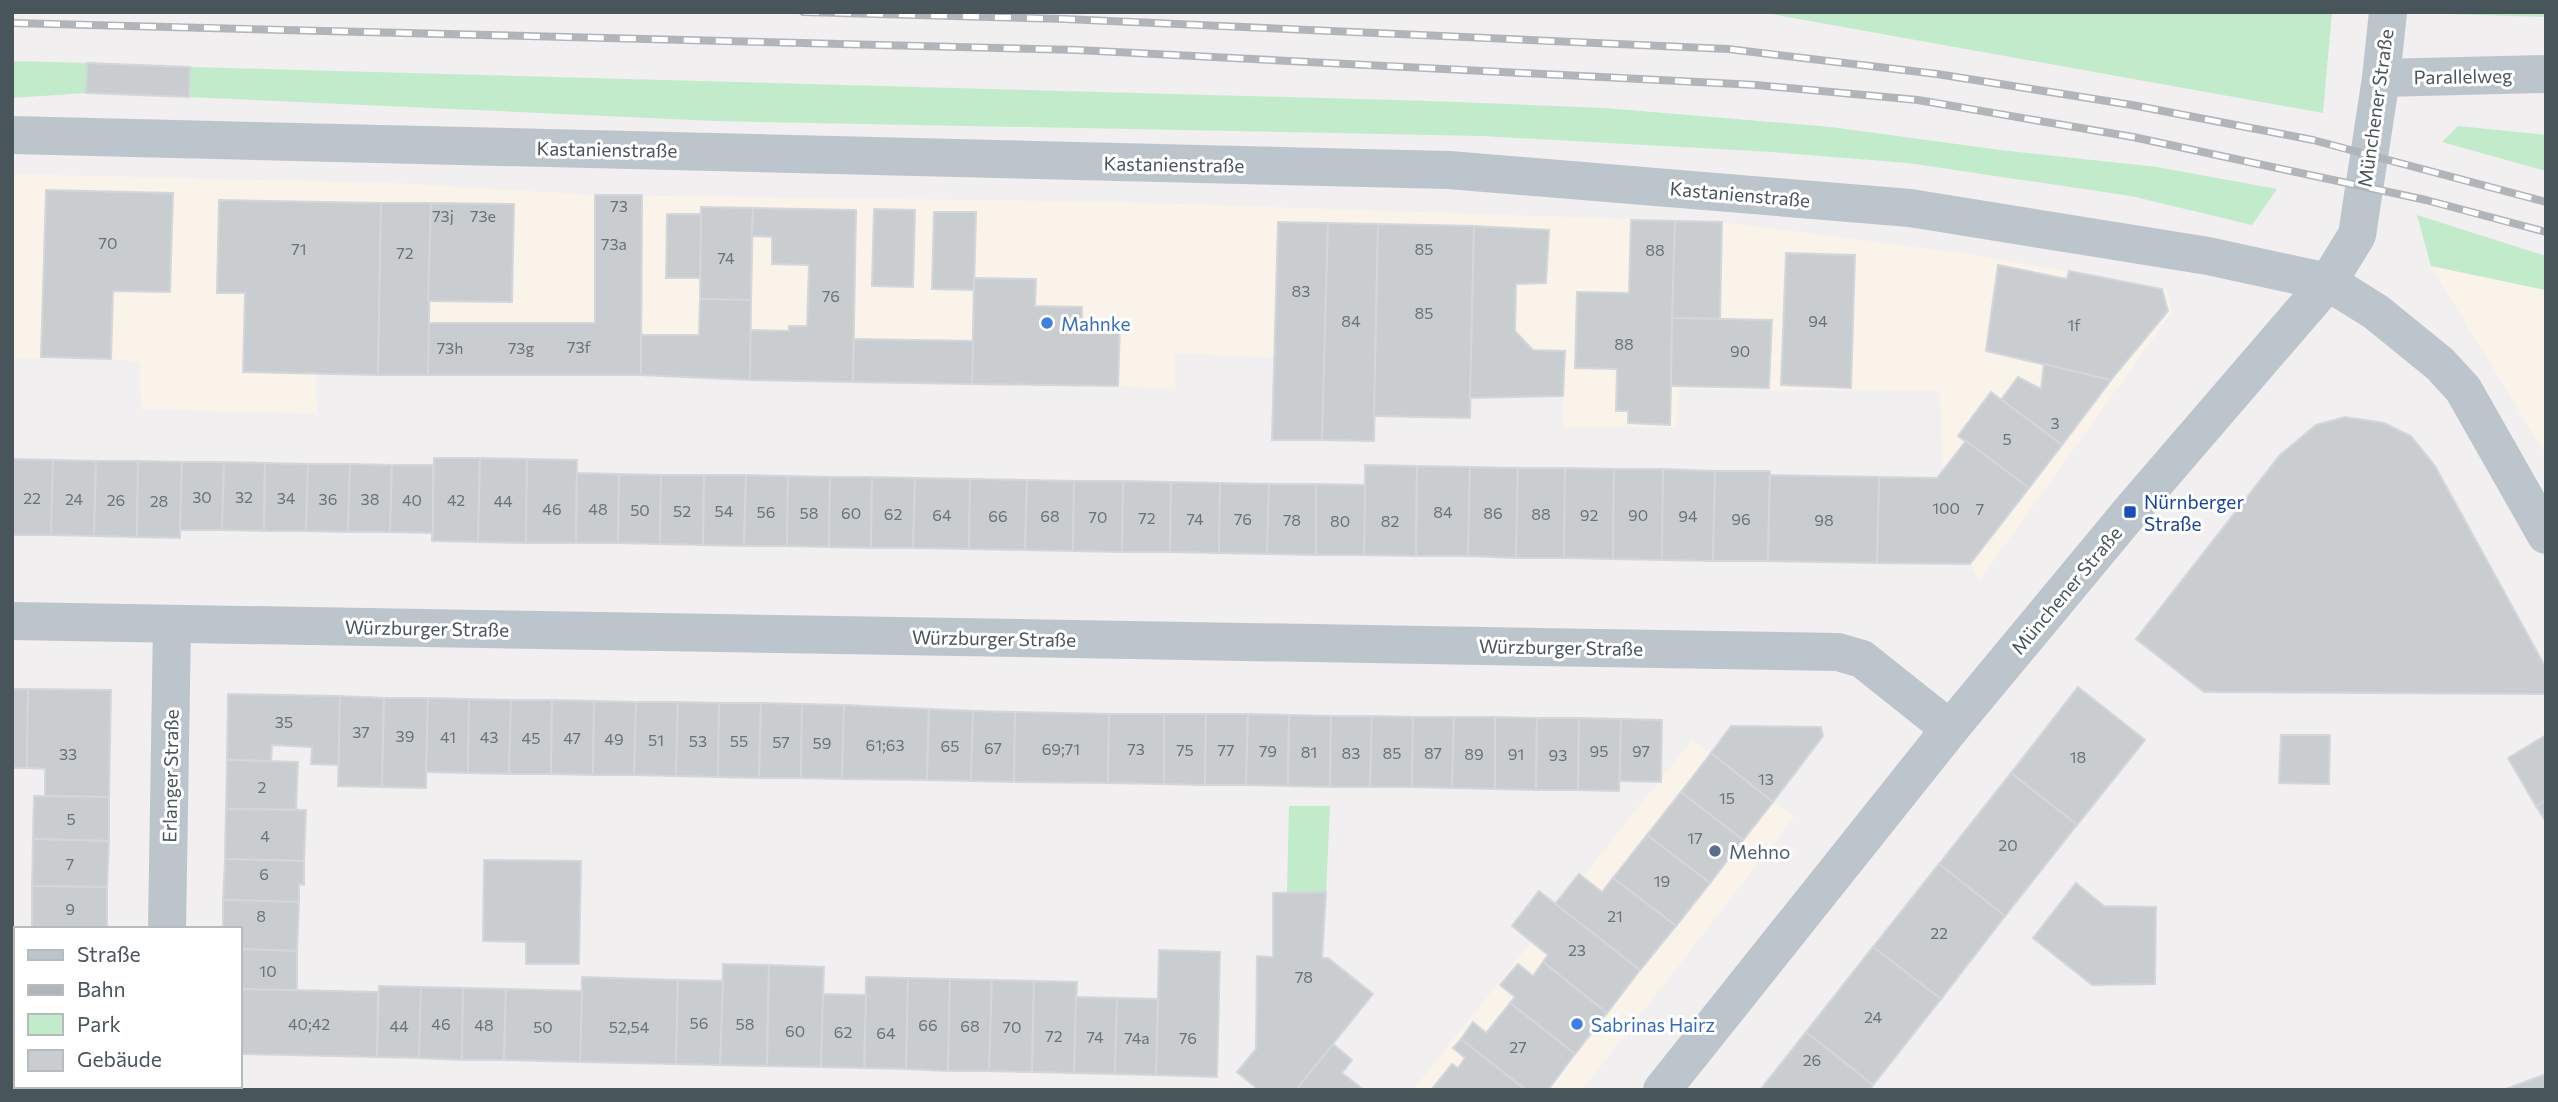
<svg xmlns="http://www.w3.org/2000/svg" width="2558" height="1102" font-family="Commissioner,sans-serif">
  <style>
    .commercial { fill: #faf3ea }
    .green { fill: #c1ebca }
    .building { fill: #c9cdd0; stroke: #d3d6da; stroke-width: 2 }
    .lines { fill: none; stroke-linecap: round; stroke-linejoin: round }
    .minor { stroke: #bbc5cb; stroke-width: 38 }
    .tertiary { stroke: #bbc5cb; stroke-width: 38 }
    .rail-casing { stroke: #b1b5b9; stroke-width: 8 }
    .rail { stroke: #fff; stroke-width: 5; stroke-dasharray: 16; stroke-linecap: butt }
    .shop-dot { fill: #3f7fe0; stroke: #fff; stroke-width: 2.5 }
    .transit-dot { fill: #1a4fb4; stroke: #fff; stroke-width: 2.5 }
    .service-dot { fill: #5c6f8a; stroke: #fff; stroke-width: 2.5 }
    .labels { text-anchor: middle; dominant-baseline: central; stroke-width: 6; stroke-linejoin: round; paint-order: stroke }
    .number-label { font-size: 16px; fill: #687378 }
    .street-label { font-size: 19px; fill: #48555b; stroke: #fff }
    .shop-label { font-size: 19px; fill: #366cbe; stroke: #fff; text-anchor: start }
    .transit-label { font-size: 19px; fill: #164399; stroke: #fff; text-anchor: start }
    .service-label { font-size: 19px; fill: #4e5e75; stroke: #fff; text-anchor: start }
  </style>
  <rect width="100%" height="100%" fill="#f1efef"/>
  <g class="commercial">
    <path d="M12 174 394 183 595 195 1122 202 1722 222 1962 253 2166 289 2172 312 1979 581 1945 515 1940 391 1679 389 1676 427H1563V396L1471 398 1470 418 1374 416V441L1272 440 1274 358 1175 353V389L1118 386 750 380 641 375 316 373 317 414 141 409 140 362 111 359 12 358Z"/>
    <path d="M2431 266 2546 290V455Z"/>
    <path d="M1692 740 1794 817 1582 1090H1413Z"/>
  </g>
  <g class="green">
    <path d="M1895 12H2332L2323 113 1771 14Z"/>
    <path d="M2444 12H2546V17L2447 14Z"/>
    <path d="M12 61 87 63 86 93 12 98Z"/>
    <path d="M190 67 1430 101 1605 108 1831 127 2000 150 2157 167 2277 189 2252 225 2131 196 1908 163 1772 152 1483 136 716 121 189 97Z"/>
    <path d="M2458 126 2546 135V171L2442 142Z"/>
    <path d="M2417 215 2546 256V290L2431 266Z"/>
    <path d="M1289 806H1330L1326 892 1287 893Z"/>
  </g>
  <g class="building">
    <path d="M87 63 190 67 189 97 86 93Z"/>
    <path d="M46 190 173 193 170 292 113 291 111 359 41 357Z"/>
    <path d="M595 195H642L641 375H428V323H595Z"/>
    <path d="M219 200 381 203 378 375 243 372 245 293H217Z"/>
    <path d="M381 203H431L428 375H378Z"/>
    <path d="M431 203 514 204 512 302 428 301Z"/>
    <path d="M701 207 753 208 751 300 700 299Z"/>
    <path d="M753 208 856 210 853 382 750 380V330L789 331V326H807L809 265 772 264V237L752 236Z"/>
    <path d="M874 209 915 210 913 287 872 286Z"/>
    <path d="M934 212H976L974 290 932 289Z"/>
    <path d="M667 214H701L700 278H666Z"/>
    <path d="M1631 220 1675 221 1670 425 1628 423V411H1616L1617 369 1575 368 1577 292 1629 293Z"/>
    <path d="M1675 221 1722 222 1720 319 1672 318Z"/>
    <path d="M1278 222 1328 223 1322 440H1272Z"/>
    <path d="M1328 223 1378 224 1374 441 1322 440Z"/>
    <path d="M1378 224 1474 226 1470 418 1374 416Z"/>
    <path d="M1474 226 1549 230 1546 283 1516 284 1515 331 1533 350 1565 351 1563 396 1470 398Z"/>
    <path d="M1786 253 1855 255 1851 388 1781 385Z"/>
    <path d="M1998 265 2067 279 2069 271 2162 289 2168 311 2111 380 1986 351Z"/>
    <path d="M974 278 1036 279 1035 306 1082 307V325L1120 326 1118 386 972 384Z"/>
    <path d="M700 299 751 300 750 380 641 375V335H699Z"/>
    <path d="M1672 318 1772 320 1769 388 1671 386Z"/>
    <path d="M854 339 973 341 972 384 853 382Z"/>
    <path d="M2044 364 2111 380 2062 445 2001 400 2018 377 2041 389Z"/>
    <path d="M1991 392 2062 445 2029 488 1958 436Z"/>
    <path d="M2345 417 2384 423 2411 436 2435 466 2546 668V694L2204 692 2136 639 2280 455 2316 425Z"/>
    <path d="M1966 441 2029 488 1970 564 1877 563 1879 477 1937 478Z"/>
    <path d="M434 458H480L478 542 432 541Z"/>
    <path d="M480 458 527 459 526 543 478 542Z"/>
    <path d="M12 459 53 460 51 535H12Z"/>
    <path d="M527 459 577 460 576 543H526Z"/>
    <path d="M53 460 96 461 94 536 51 535Z"/>
    <path d="M96 461H138L137 537 94 536Z"/>
    <path d="M138 461 182 462 180 538 137 537Z"/>
    <path d="M182 462H224L222 530H180Z"/>
    <path d="M224 462 265 463 264 531 222 530Z"/>
    <path d="M265 463 308 464 306 531H264Z"/>
    <path d="M308 464H350L348 532 306 531Z"/>
    <path d="M350 464 392 465 390 532H348Z"/>
    <path d="M392 465H433V533L390 532Z"/>
    <path d="M1365 465 1417 466 1416 556 1364 555Z"/>
    <path d="M1417 466 1470 467 1468 556H1416Z"/>
    <path d="M1470 467 1518 468 1516 558 1468 556Z"/>
    <path d="M1518 468H1565L1564 558H1516Z"/>
    <path d="M1565 468 1614 469 1613 559 1564 558Z"/>
    <path d="M1614 469H1663L1662 560 1613 559Z"/>
    <path d="M1663 469 1715 471 1713 561 1662 560Z"/>
    <path d="M1715 471H1770L1768 561H1713Z"/>
    <path d="M577 473 619 474 618 543H576Z"/>
    <path d="M619 474 661 475 660 544 618 543Z"/>
    <path d="M661 475H704L703 545 660 544Z"/>
    <path d="M704 475H746L744 546 703 545Z"/>
    <path d="M746 475 788 476 787 546H744Z"/>
    <path d="M1770 475 1879 477 1877 563 1768 561Z"/>
    <path d="M788 476 830 477 829 547 787 546Z"/>
    <path d="M830 477H872L871 548 829 547Z"/>
    <path d="M872 477 915 478 913 548H871Z"/>
    <path d="M915 478 970 479 969 549 913 548Z"/>
    <path d="M970 479 1027 480 1025 550 969 549Z"/>
    <path d="M1027 480 1074 481 1073 551 1025 550Z"/>
    <path d="M1074 481H1123L1122 552 1073 551Z"/>
    <path d="M1123 481 1171 482 1170 552H1122Z"/>
    <path d="M1171 482 1220 483 1219 553 1170 552Z"/>
    <path d="M1220 483 1269 484 1267 554 1219 553Z"/>
    <path d="M1269 484H1316V555L1267 554Z"/>
    <path d="M1316 484 1365 485 1364 555H1316Z"/>
    <path d="M2078 687 2145 740 2077 825 2011 773Z"/>
    <path d="M12 689H28L27 768H12Z"/>
    <path d="M28 689 111 690 109 797 45 796V769L27 768Z"/>
    <path d="M228 694 340 696 339 765 311 764 312 747 272 745 271 761 227 760Z"/>
    <path d="M340 696 384 698 382 787 338 786Z"/>
    <path d="M384 698H428L426 788 382 787Z"/>
    <path d="M428 698 469 699 468 773 426 772Z"/>
    <path d="M469 699 511 700 509 774 468 773Z"/>
    <path d="M511 700H552L551 774H509Z"/>
    <path d="M552 700 594 701 593 775 551 774Z"/>
    <path d="M594 701 636 702 634 775H593Z"/>
    <path d="M636 702H678L676 776 634 775Z"/>
    <path d="M678 702 719 703 718 777 676 776Z"/>
    <path d="M719 703H761L759 778 718 777Z"/>
    <path d="M761 703 802 704 801 778H759Z"/>
    <path d="M802 704 844 705 842 779 801 778Z"/>
    <path d="M844 705 929 709 927 780 842 779Z"/>
    <path d="M929 709 973 711 971 781 927 780Z"/>
    <path d="M973 711 1015 712 1014 782 971 781Z"/>
    <path d="M1015 712 1109 714 1108 783 1014 782Z"/>
    <path d="M1109 714H1164V784L1108 783Z"/>
    <path d="M1164 714H1206L1205 785 1164 784Z"/>
    <path d="M1206 714H1248L1246 785H1205Z"/>
    <path d="M1248 714 1289 715 1288 786 1246 785Z"/>
    <path d="M1289 715 1331 716 1330 787 1288 786Z"/>
    <path d="M1331 716H1372L1370 787H1330Z"/>
    <path d="M1372 716 1413 717 1412 787H1370Z"/>
    <path d="M1413 717H1454L1452 788 1412 787Z"/>
    <path d="M1454 717H1495V789L1452 788Z"/>
    <path d="M1495 717 1537 718 1536 790 1495 789Z"/>
    <path d="M1537 718H1579L1578 790H1536Z"/>
    <path d="M1579 718 1621 719 1619 791 1578 790Z"/>
    <path d="M1621 719 1662 720 1661 782 1620 781Z"/>
    <path d="M1731 726 1821 727 1823 736 1773 802 1711 753Z"/>
    <path d="M2281 735H2330L2329 784 2279 783Z"/>
    <path d="M2546 735V800L2536 806 2508 758Z"/>
    <path d="M1711 753 1773 802 1743 840 1681 792Z"/>
    <path d="M227 760 298 762 296 810 226 809Z"/>
    <path d="M2011 773 2077 825 2005 916 1939 864Z"/>
    <path d="M1681 792 1743 840 1710 883 1647 835Z"/>
    <path d="M34 796 109 797V841L33 839Z"/>
    <path d="M2546 800V822L2536 806Z"/>
    <path d="M226 809 306 810 304 861 225 859Z"/>
    <path d="M1647 835 1710 883 1676 926 1613 878Z"/>
    <path d="M33 839 109 841 107 887 32 886Z"/>
    <path d="M225 859 304 861V885L299 884V902L223 900Z"/>
    <path d="M484 860 581 861 579 964H526V942L483 941Z"/>
    <path d="M1939 864 2005 916 1941 999 1873 947Z"/>
    <path d="M1579 874 1602 892 1613 878 1676 926 1640 970 1555 904Z"/>
    <path d="M2076 883 2104 906 2156 907 2155 984 2092 985 2033 938Z"/>
    <path d="M32 886 107 887V929H32Z"/>
    <path d="M1539 891 1640 970 1607 1013 1543 962 1548 955 1512 926Z"/>
    <path d="M1326 892 1322 958H1328L1373 994 1296 1090H1259L1237 1072 1256 1049 1257 956 1273 957V893Z"/>
    <path d="M223 900 299 902 297 951 240 949V929H223Z"/>
    <path d="M1873 947 1941 999 1873 1085 1806 1032Z"/>
    <path d="M240 949 297 951V991L240 989Z"/>
    <path d="M1159 950 1220 952 1217 1077 1156 1075Z"/>
    <path d="M1543 962 1607 1013 1575 1054 1510 1003 1515 997 1500 985 1518 964 1533 976Z"/>
    <path d="M723 964 769 965 767 1066 720 1065Z"/>
    <path d="M769 965 824 967 821 1067 767 1066Z"/>
    <path d="M582 977 678 980 676 1064 580 1062Z"/>
    <path d="M866 977 908 978 906 1069 864 1068Z"/>
    <path d="M908 978 950 979 948 1071 906 1069Z"/>
    <path d="M950 979 992 980 989 1071H948Z"/>
    <path d="M678 980 723 981 720 1065 676 1064Z"/>
    <path d="M992 980 1034 981 1032 1072 989 1071Z"/>
    <path d="M1034 981 1077 982 1074 1073 1032 1072Z"/>
    <path d="M379 986 421 987 419 1058 377 1057Z"/>
    <path d="M421 987 463 988 462 1060 419 1058Z"/>
    <path d="M463 988 506 989 504 1060H462Z"/>
    <path d="M240 989 378 992 377 1057 240 1054Z"/>
    <path d="M506 989 582 991 580 1062 504 1060Z"/>
    <rect x="12" y="990" width="4" height="62"/>
    <path d="M823 994 866 995 864 1068 821 1067Z"/>
    <path d="M1076 997 1117 998 1115 1074 1074 1073Z"/>
    <path d="M1117 998 1158 999 1156 1075 1115 1074Z"/>
    <path d="M1510 1003 1575 1054 1548 1090H1526L1461 1039 1473 1022 1486 1033Z"/>
    <path d="M1806 1032 1873 1085 1869 1090H1760Z"/>
    <path d="M1461 1039 1526 1090H1431L1452 1064 1458 1068 1465 1058 1453 1048Z"/>
    <path d="M1333 1044 1352 1060 1342 1073 1364 1090H1296Z"/>
    <path d="M2546 1074V1090H2503Z"/>
  </g>
  <g class="lines">
    <g class="minor">
      <path d="M12 135 1449 170 1910 208 2208 256 2328 282 2376 312 2440 364 2463 389 2546 535"/>
      <path d="M12 621 1838 652 1862 659 1950 729"/>
      <path d="M167 929 172 624"/>
      <path d="M165 1090V1086"/>
    </g>
    <g class="tertiary">
      <path d="M2381 78 2546 74"/>
      <path d="M1662 1090 1950 729 2130 512 2328 282 2357 235 2381 78 2388 12"/>
    </g>
    <g class="rail-casing">
      <g id="rail">
        <path d="M803 12 1065 19 1728 49 1937 74 2132 105 2313 140 2546 202"/>
        <path d="M12 23 1077 50 1756 85 1918 100 2133 137 2426 200 2546 232"/>
      </g>
    </g>
    <use href="#rail" class="rail"/>
  </g>
  <g class="shop-dot">
    <circle cx="1047" cy="323" r="7"/>
    <circle cx="1577" cy="1024" r="7"/>
  </g>
  <rect class="transit-dot" x="2123" y="505" width="14" height="14" rx="3.5"/>
  <circle class="service-dot" cx="1715" cy="851" r="7"/>
  <g class="labels">
    <g class="number-label">
      <text x="619" y="205">73</text>
      <text x="443" y="215">73j</text>
      <text x="483" y="215">73e</text>
      <text x="108" y="242">70</text>
      <text x="614" y="243">73a</text>
      <text x="299" y="248">71</text>
      <text x="1424" y="248">85</text>
      <text x="1655" y="249">88</text>
      <text x="405" y="252">72</text>
      <text x="726" y="257">74</text>
      <text x="1301" y="290">83</text>
      <text x="831" y="295">76</text>
      <text x="1424" y="312">85</text>
      <text x="1351" y="320">84</text>
      <text x="1818" y="320">94</text>
      <text x="2074" y="324">1f</text>
      <text x="1624" y="343">88</text>
      <text x="579" y="346">73f</text>
      <text x="450" y="347">73h</text>
      <text x="521" y="347">73g</text>
      <text x="1740" y="350">90</text>
      <text x="2055" y="422">3</text>
      <text x="2007" y="438">5</text>
      <text x="202" y="496">30</text>
      <text x="244" y="496">32</text>
      <text x="32" y="497">22</text>
      <text x="286" y="497">34</text>
      <text x="74" y="498">24</text>
      <text x="328" y="498">36</text>
      <text x="370" y="498">38</text>
      <text x="116" y="499">26</text>
      <text x="412" y="499">40</text>
      <text x="456" y="499">42</text>
      <text x="159" y="500">28</text>
      <text x="503" y="500">44</text>
      <text x="1946" y="507">100</text>
      <text x="552" y="508">46</text>
      <text x="598" y="508">48</text>
      <text x="1980" y="508">7</text>
      <text x="640" y="509">50</text>
      <text x="682" y="510">52</text>
      <text x="724" y="510">54</text>
      <text x="766" y="511">56</text>
      <text x="1443" y="511">84</text>
      <text x="809" y="512">58</text>
      <text x="851" y="512">60</text>
      <text x="1493" y="512">86</text>
      <text x="893" y="513">62</text>
      <text x="1541" y="513">88</text>
      <text x="942" y="514">64</text>
      <text x="1589" y="514">92</text>
      <text x="1638" y="514">90</text>
      <text x="998" y="515">66</text>
      <text x="1050" y="515">68</text>
      <text x="1688" y="515">94</text>
      <text x="1098" y="516">70</text>
      <text x="1147" y="517">72</text>
      <text x="1195" y="518">74</text>
      <text x="1243" y="518">76</text>
      <text x="1741" y="518">96</text>
      <text x="1292" y="519">78</text>
      <text x="1824" y="519">98</text>
      <text x="1340" y="520">80</text>
      <text x="1390" y="520">82</text>
      <text x="284" y="721">35</text>
      <text x="361" y="731">37</text>
      <text x="405" y="735">39</text>
      <text x="448" y="736">41</text>
      <text x="489" y="736">43</text>
      <text x="531" y="737">45</text>
      <text x="572" y="737">47</text>
      <text x="614" y="738">49</text>
      <text x="656" y="739">51</text>
      <text x="698" y="740">53</text>
      <text x="739" y="740">55</text>
      <text x="781" y="741">57</text>
      <text x="822" y="742">59</text>
      <text x="885" y="744">61;63</text>
      <text x="950" y="745">65</text>
      <text x="993" y="747">67</text>
      <text x="1061" y="748">69;71</text>
      <text x="1136" y="748">73</text>
      <text x="1185" y="749">75</text>
      <text x="1226" y="749">77</text>
      <text x="1268" y="750">79</text>
      <text x="1599" y="750">95</text>
      <text x="1641" y="750">97</text>
      <text x="1309" y="751">81</text>
      <text x="1351" y="752">83</text>
      <text x="1392" y="752">85</text>
      <text x="1433" y="752">87</text>
      <text x="68" y="753">33</text>
      <text x="1474" y="753">89</text>
      <text x="1516" y="753">91</text>
      <text x="1558" y="754">93</text>
      <text x="2078" y="756">18</text>
      <text x="1766" y="778">13</text>
      <text x="262" y="786">2</text>
      <text x="1727" y="797">15</text>
      <text x="71" y="818">5</text>
      <text x="265" y="835">4</text>
      <text x="1695" y="837">17</text>
      <text x="2008" y="844">20</text>
      <text x="70" y="863">7</text>
      <text x="264" y="873">6</text>
      <text x="1662" y="880">19</text>
      <text x="70" y="908">9</text>
      <text x="261" y="915">8</text>
      <text x="1615" y="915">21</text>
      <text x="1939" y="932">22</text>
      <text x="1577" y="949">23</text>
      <text x="268" y="970">10</text>
      <text x="1304" y="976">78</text>
      <text x="1873" y="1016">24</text>
      <text x="699" y="1022">56</text>
      <text x="309" y="1023">40;42</text>
      <text x="441" y="1023">46</text>
      <text x="745" y="1023">58</text>
      <text x="484" y="1024">48</text>
      <text x="928" y="1024">66</text>
      <text x="399" y="1025">44</text>
      <text x="970" y="1025">68</text>
      <text x="543" y="1026">50</text>
      <text x="629" y="1026">52,54</text>
      <text x="1012" y="1026">70</text>
      <text x="795" y="1030">60</text>
      <text x="843" y="1031">62</text>
      <text x="886" y="1032">64</text>
      <text x="1054" y="1035">72</text>
      <text x="1095" y="1036">74</text>
      <text x="1137" y="1037">74a</text>
      <text x="1188" y="1037">76</text>
      <text x="1518" y="1046">27</text>
      <text x="1812" y="1059">26</text>
    </g>
    <g class="street-label">
      <text transform="translate(2463 76) rotate(-1)">Parallelweg</text>
      <text transform="translate(2375 108) rotate(-82)">Münchener Straße</text>
      <text transform="translate(607 149) rotate(1)">Kastanienstraße</text>
      <text transform="translate(1174 164) rotate(1)">Kastanienstraße</text>
      <text transform="translate(1740 194) rotate(5)">Kastanienstraße</text>
      <text transform="translate(2066 590) rotate(-50)">Münchener Straße</text>
      <text transform="translate(427 628) rotate(1)">Würzburger Straße</text>
      <text transform="translate(994 638) rotate(1)">Würzburger Straße</text>
      <text transform="translate(1561 647) rotate(1)">Würzburger Straße</text>
      <text transform="translate(170 776) rotate(-89)">Erlanger Straße</text>
    </g>
    <g class="shop-label">
      <text x="1061" y="323">Mahnke</text>
      <text x="1591" y="1024">Sabrinas Hairz</text>
    </g>
    <g class="transit-label">
      <text x="2144" y="501">Nürnberger<tspan x="2144" dy="22">Straße</tspan></text>
    </g>
    <g class="service-label">
      <text x="1729" y="851">Mehno</text>
    </g>
  </g>
  <rect width="2558" height="1102" fill="none" stroke="#48555b" stroke-width="28"/>
  <rect x="14" y="927" width="228" height="161" fill="#ffffff" stroke="#b6bbbd" stroke-width="2"/>
  <rect x="28" y="950" width="35" height="10" fill="#bbc5cb" stroke="#b6bbbd" stroke-width="2"/>
  <text x="77" y="962" font-size="21" fill="#48555b">Straße</text>
  <rect x="28" y="985" width="35" height="10" fill="#b1b5b9" stroke="#b6bbbd" stroke-width="2"/>
  <text x="77" y="997" font-size="21" fill="#48555b">Bahn</text>
  <rect x="28" y="1014" width="35" height="21" fill="#c1ebca" stroke="#b6bbbd" stroke-width="2"/>
  <text x="77" y="1032" font-size="21" fill="#48555b">Park</text>
  <rect x="28" y="1050" width="35" height="21" fill="#c9cdd0" stroke="#b6bbbd" stroke-width="2"/>
  <text x="77" y="1067" font-size="21" fill="#48555b">Gebäude</text>
</svg>
